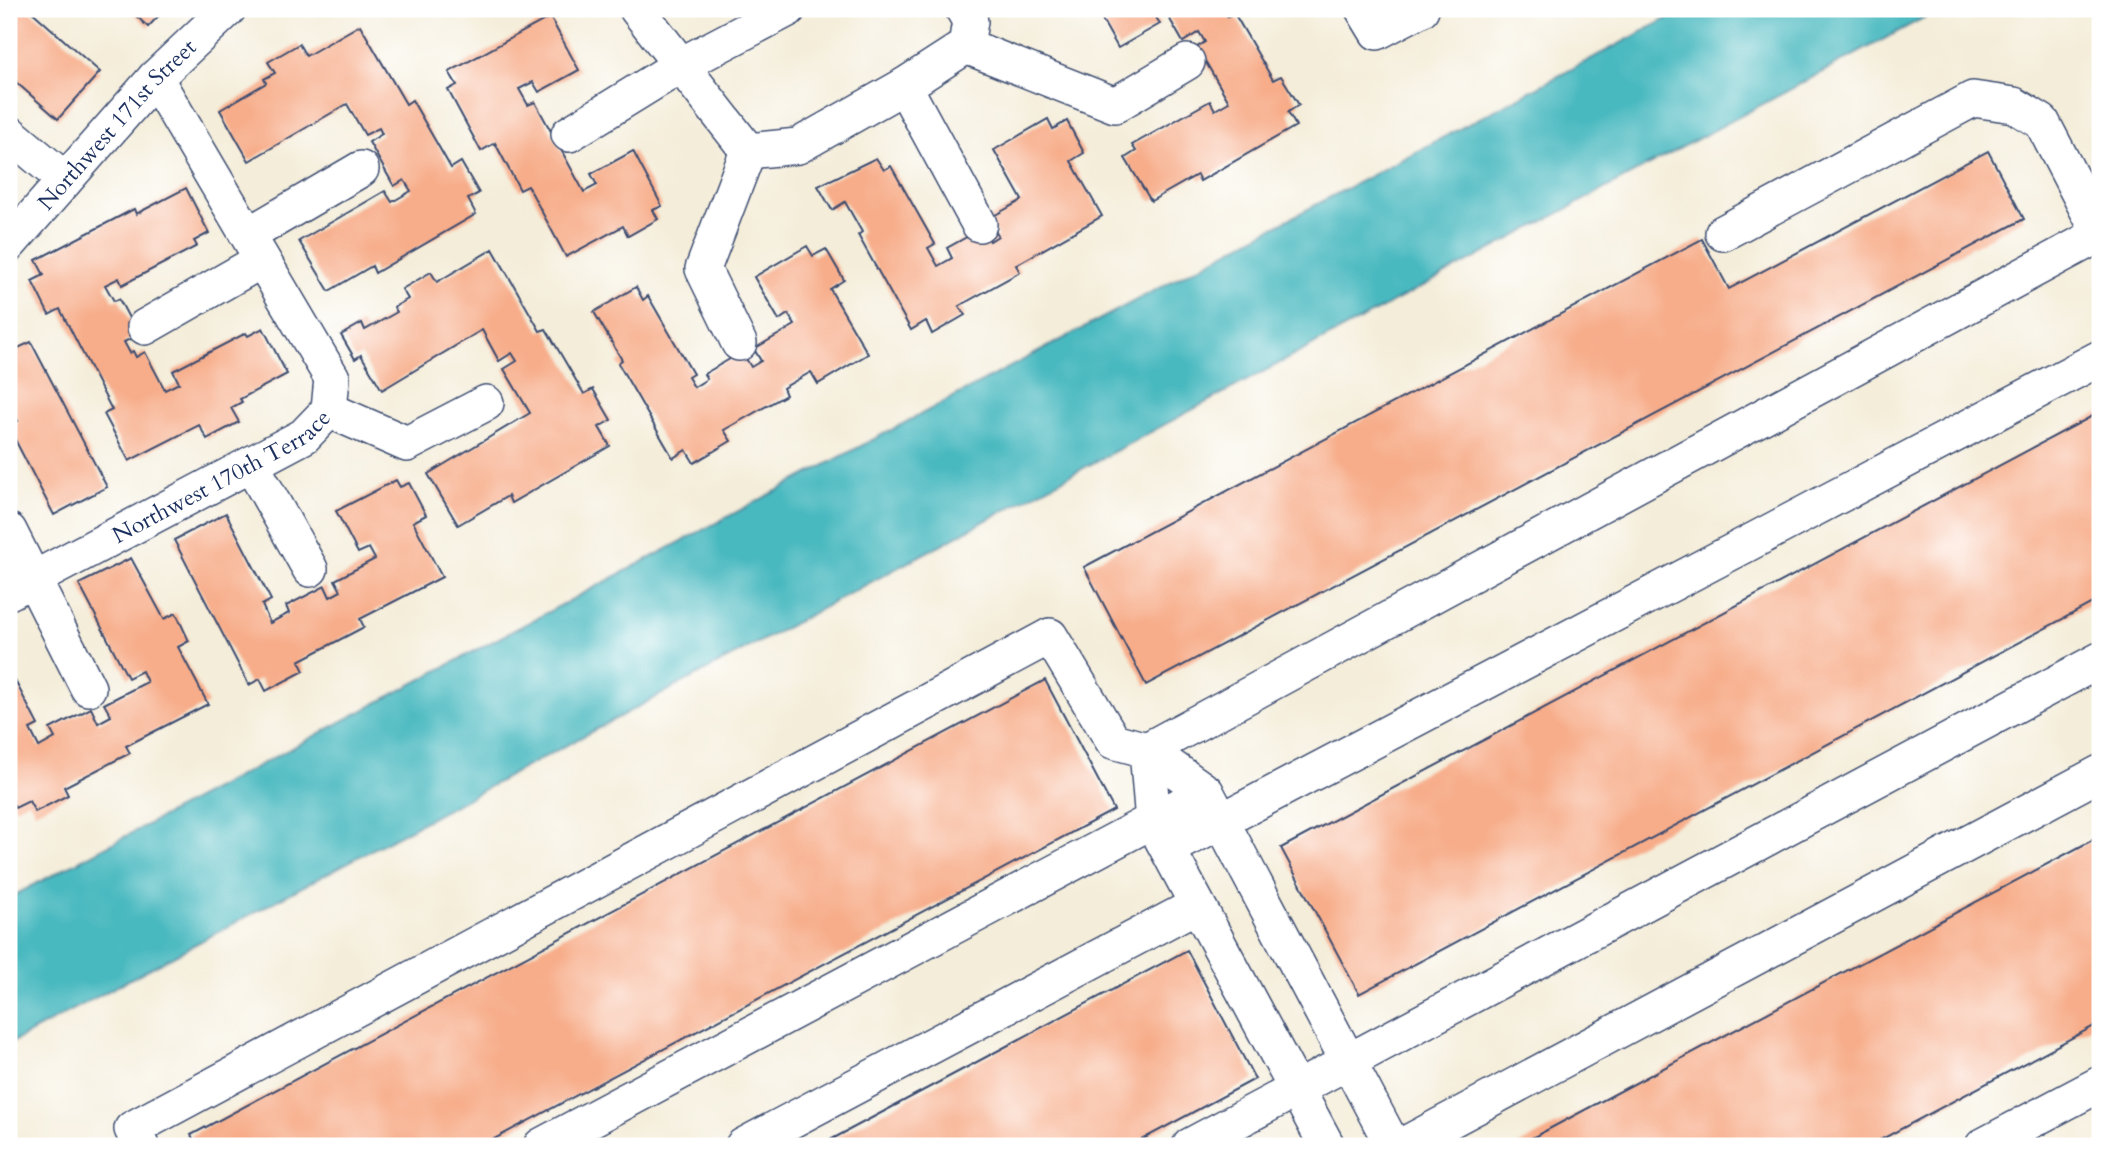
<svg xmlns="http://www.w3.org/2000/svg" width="2109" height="1155" font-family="Cardo,serif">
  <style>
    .water { fill: #49b9c0; stroke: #32748f; stroke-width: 2 }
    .building { fill: #f7ad8a }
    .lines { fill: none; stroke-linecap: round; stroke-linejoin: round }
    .minor-casing { stroke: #3c4c70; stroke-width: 38 }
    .minor { stroke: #fff; stroke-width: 35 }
    .labels { text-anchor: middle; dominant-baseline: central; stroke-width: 5; stroke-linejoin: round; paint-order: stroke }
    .street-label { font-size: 23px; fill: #1b2f5e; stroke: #fff }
  </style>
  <rect width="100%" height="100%" fill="#fff"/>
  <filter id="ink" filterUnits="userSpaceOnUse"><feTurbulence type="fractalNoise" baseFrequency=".0143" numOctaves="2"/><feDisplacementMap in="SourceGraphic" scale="14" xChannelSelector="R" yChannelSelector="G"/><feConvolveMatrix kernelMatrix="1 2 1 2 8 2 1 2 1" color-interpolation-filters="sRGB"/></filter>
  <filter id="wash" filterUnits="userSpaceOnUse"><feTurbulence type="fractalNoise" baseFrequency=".00686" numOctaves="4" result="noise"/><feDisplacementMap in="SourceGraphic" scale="28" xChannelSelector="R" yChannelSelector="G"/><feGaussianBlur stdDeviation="1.57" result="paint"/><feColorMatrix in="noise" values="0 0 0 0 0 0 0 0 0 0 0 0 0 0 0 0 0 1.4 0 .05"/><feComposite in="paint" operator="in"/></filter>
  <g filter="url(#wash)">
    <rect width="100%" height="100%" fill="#f4edd9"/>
    <path class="water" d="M1685 9H1940L9 1044V898Z"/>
    <g id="blocks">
      <g class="building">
        <path d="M9 9H29L100 72 58 119 9 76Z"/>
        <path d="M129 9H165L148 27Z"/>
        <path d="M1096 9H1151L1160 24 1118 48Z"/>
        <path d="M1164 9H1223L1228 17 1234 13 1273 80 1281 76 1299 105 1288 112 1296 126 1200 181 1197 175 1151 201 1125 158 1136 151 1132 145 1210 101 1215 110 1229 102 1197 47 1205 42 1199 32 1183 42Z"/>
        <path d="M550 17 579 70 539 92 533 82 519 89 528 105 535 102 584 192 597 185 591 174 633 151 662 206 653 210 658 219 628 236 623 226 566 257 528 186 520 190 495 143 481 151 448 90 457 85 449 72Z"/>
        <path d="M360 25 406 104 412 100 451 168 461 162 479 193 468 199 476 214 375 273 372 266 329 291 299 241 385 191 392 202 411 191 404 180 394 186 369 142 382 134 379 128 365 135 347 104 249 161 220 110 266 83 264 79 275 73 268 62 299 44 306 56Z"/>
        <path d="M1048 119 1053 129 1067 121 1084 153 1071 161 1102 216 1016 265 1020 272 959 306 965 315 932 334 926 321 911 330 858 235 862 232 845 202 832 210 818 186 876 158 884 170 891 166 935 244 928 248 938 266 952 258 947 248 983 228 990 241 998 236 988 219 1022 200 994 150Z"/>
        <path d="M1988 151 2024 219 1146 685 1084 567 1702 239 1729 289Z"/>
        <path d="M186 188 209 233 194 241 197 246 122 285 119 278 105 285 114 301 119 299 138 335 124 342 130 353 133 351 136 357 145 352 165 390 179 383 173 371 246 333 248 336 263 328 287 374 240 399 242 402 231 408 239 422 207 439 199 425 129 461 104 414 112 410 60 309 49 315 32 281 44 275 36 260 134 209 136 214Z"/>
        <path d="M807 246 813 256 826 249 844 280 830 289 868 354 818 384 811 372 783 388 786 395 724 430 731 441 694 463 686 450 673 458 618 363 622 360 594 312 636 287 643 300 648 296 693 374 688 377 694 387 707 379 704 374 742 352 751 367 761 361 754 349 795 325 788 314 779 320 754 277Z"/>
        <path d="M493 249 540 331 546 329 584 394 593 389 611 420 599 427 610 446 511 503 508 496 458 525 428 474 530 413 504 369 517 361 512 353 499 361 482 330 382 390 361 355 355 359 341 335 362 323 365 330 397 312 394 307 408 299 402 289 431 272 437 282Z"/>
        <path d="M9 335 16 349 31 342 107 487 54 515 9 428 18 421 11 408 9 409Z"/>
        <path d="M2100 412V599L1359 994 1281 848Z"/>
        <path d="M396 480 400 487 409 483 426 515 413 522 442 577 360 619 364 627 299 661 304 671 266 691 260 679 249 685 174 540 226 513 271 600 262 605 270 623 289 613 286 606 325 586 330 597 341 591 335 580 375 559 369 548 358 553 336 511Z"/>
        <path d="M131 558 164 619 176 613 189 641 178 647 208 704 126 746 130 753 64 787 68 795 35 812 29 801 15 808 9 796V669L38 725 30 729 39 747 55 738 50 729 91 708 98 723 111 716 104 704 147 682 142 671 128 678 79 584Z"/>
        <path d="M1045 680 1114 810 481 1146H197L191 1135Z"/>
        <path d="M2100 836V1023L1869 1146H1517Z"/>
        <path d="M1187 950 1255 1079 1130 1146H819Z"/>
      </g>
    </g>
  </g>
  <g filter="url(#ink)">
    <use href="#blocks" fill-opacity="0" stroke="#3c4c70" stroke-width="2"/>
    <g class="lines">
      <g class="minor-casing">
        <g id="minor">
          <path d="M637 9 748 151"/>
          <path d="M963 9 970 21 966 46"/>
          <path d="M1363 9 1377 32 1421 9"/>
          <path d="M904 86 979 224"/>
          <path d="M9 133 65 180"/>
          <path d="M569 134 681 65 788 9"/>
          <path d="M748 151 798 146 904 86 966 46 1115 105 1187 62"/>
          <path d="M1723 233 1973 99 2014 105 2042 122 2100 234"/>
          <path d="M248 235 361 169"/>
          <path id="s1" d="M9 244 155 78 228 9"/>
          <path d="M145 327 262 260"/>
          <path d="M739 343 703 269 748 151"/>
          <path d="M329 410 407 444 486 403"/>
          <path d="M251 464 310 569"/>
          <path d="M9 531 88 688"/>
          <path id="s2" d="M9 592 304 436 329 410 332 378 155 78"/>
          <path d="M1147 750 2100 234"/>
          <path d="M1147 750 1153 822 1327 1146"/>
          <path d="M1168 849 2100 358"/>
          <path d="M141 1146 132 1129 1050 636 1113 741 1147 750 1206 792 1393 1146"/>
          <path d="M541 1146 1206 792"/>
          <path d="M743 1146 1197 905"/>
          <path d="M1190 1146 2100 660"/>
          <path d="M1402 1146 2100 773"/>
          <path d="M1983 1146 2100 1084"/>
        </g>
      </g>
      <use href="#minor" class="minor"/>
    </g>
  </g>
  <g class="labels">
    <g class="street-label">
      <text stroke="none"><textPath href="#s1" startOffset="161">Northwest 171st Street</textPath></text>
      <text stroke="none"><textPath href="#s2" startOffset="242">Northwest 170th Terrace</textPath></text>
    </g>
  </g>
  <rect width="2109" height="1155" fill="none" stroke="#fff" stroke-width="35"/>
</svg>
